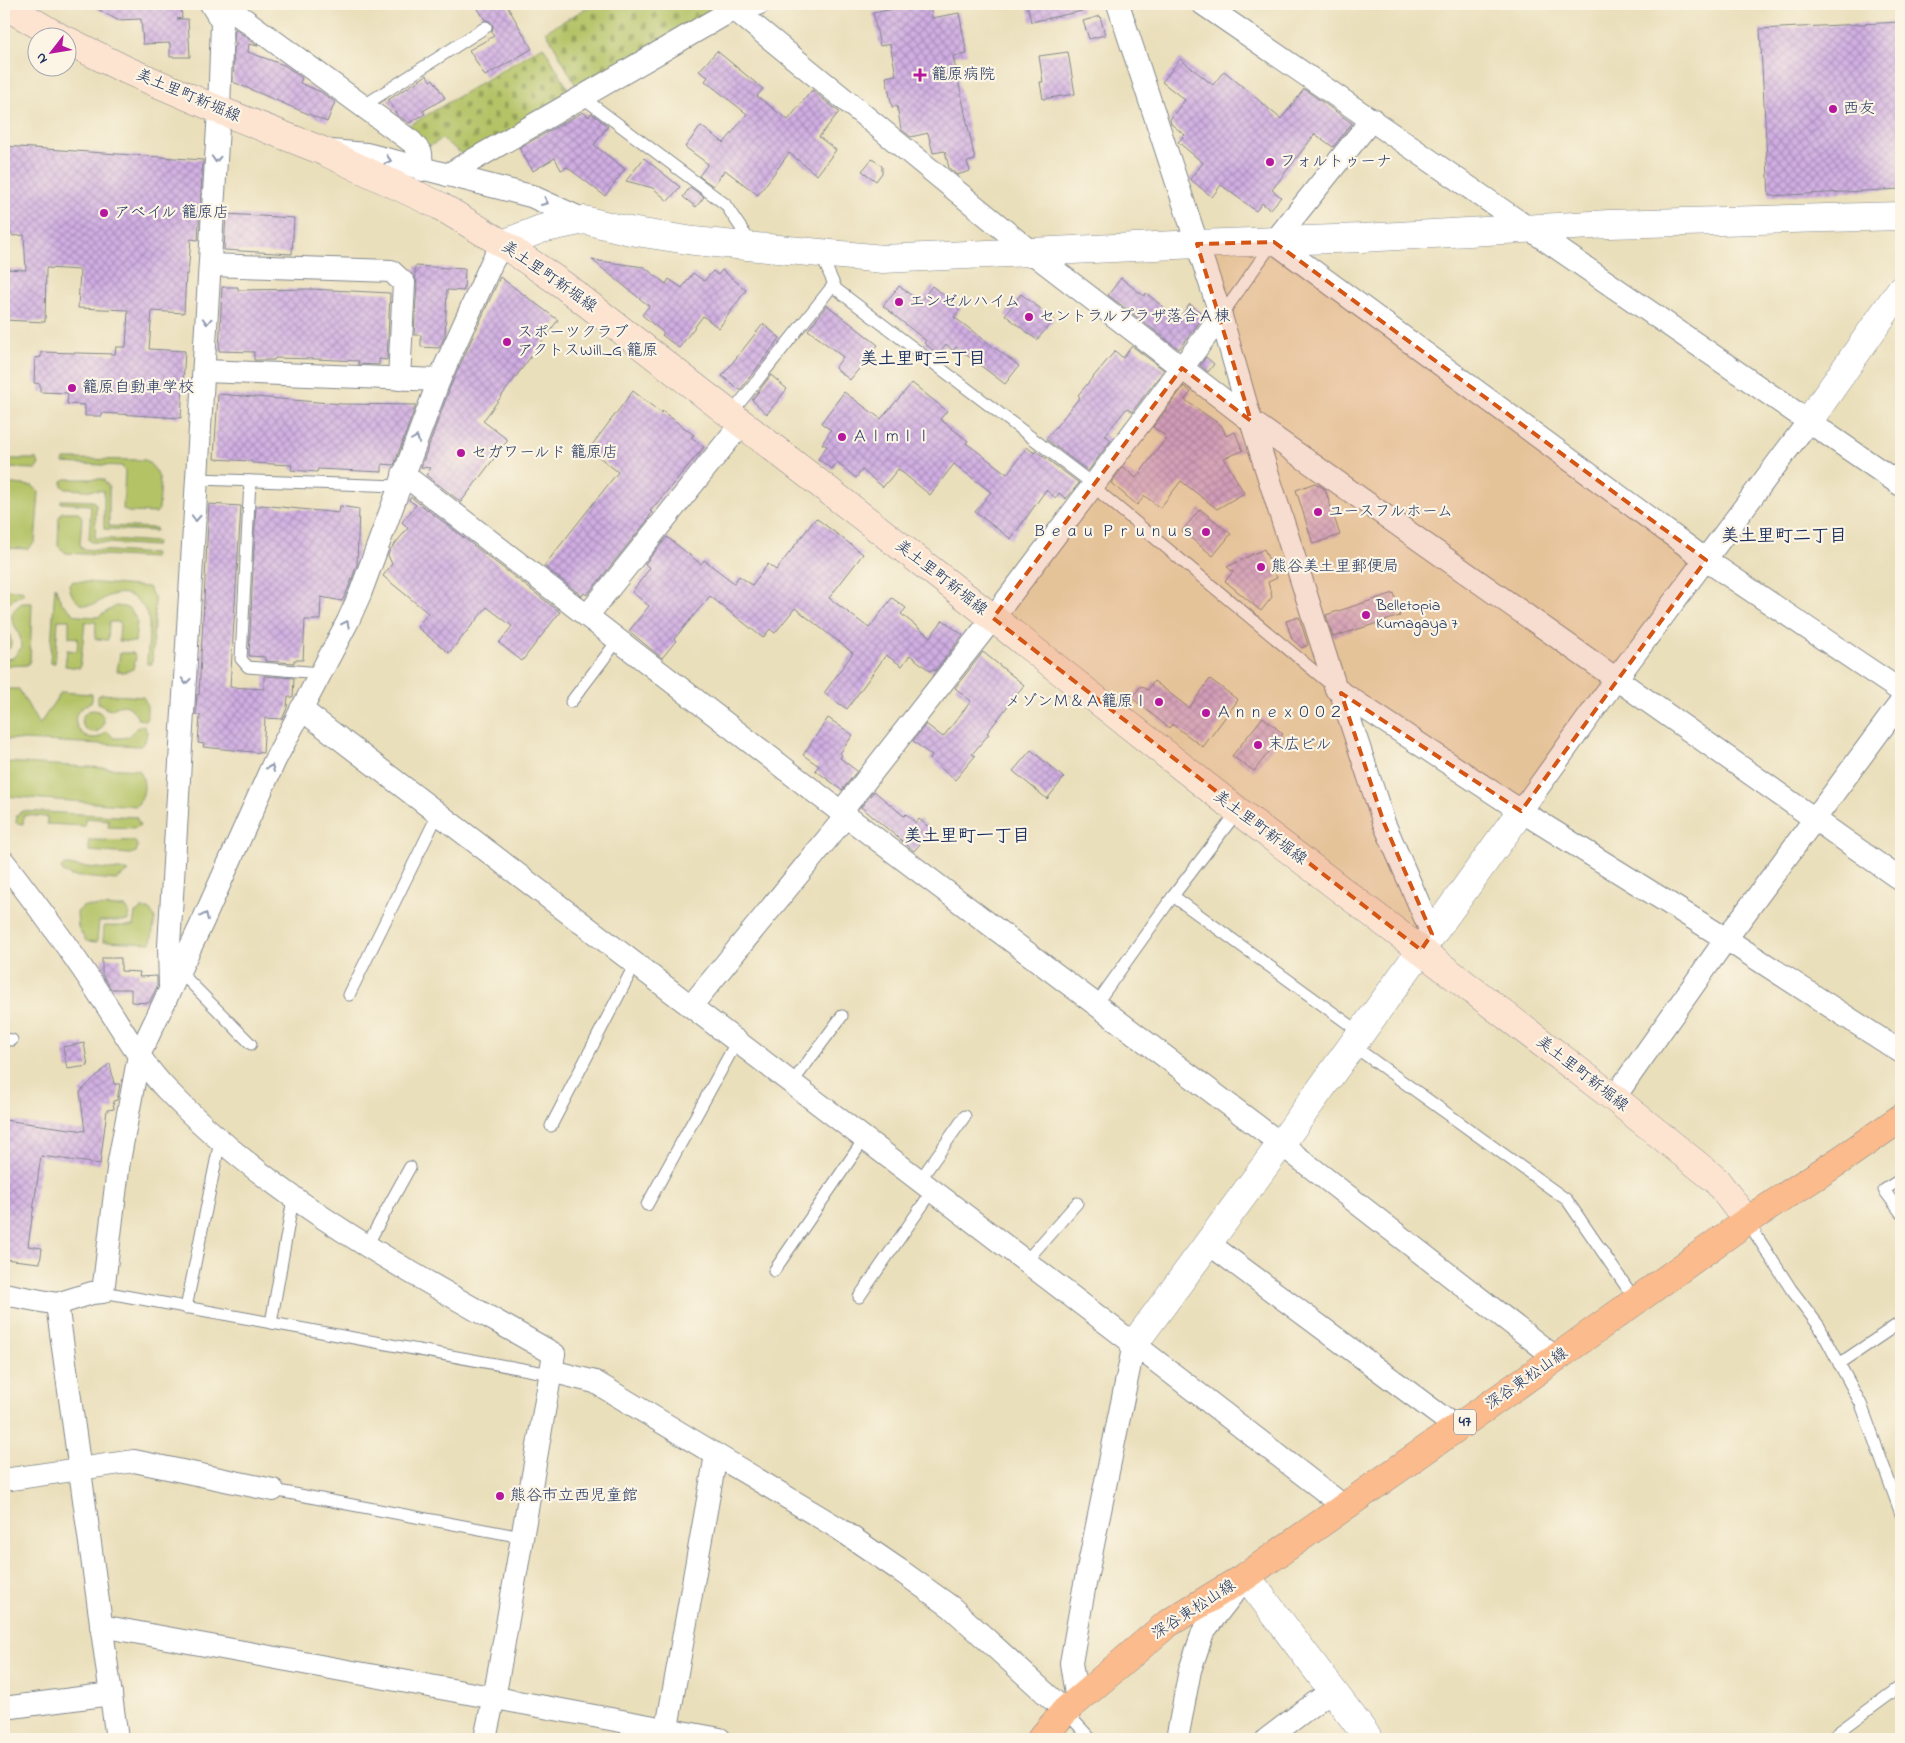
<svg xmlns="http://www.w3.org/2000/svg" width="1905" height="1743" font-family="'Indie Flower','Klee One',sans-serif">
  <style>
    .green { fill: #b4c366; stroke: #687962 }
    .cemetery { fill: url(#cemetery-stones); stroke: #687962 }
    .building { fill: url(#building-cross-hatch) }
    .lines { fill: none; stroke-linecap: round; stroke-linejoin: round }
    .service-casing { stroke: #82878c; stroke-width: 13 }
    .minor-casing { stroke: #82878c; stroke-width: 24 }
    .tertiary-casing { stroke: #82878c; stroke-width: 29 }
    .secondary-casing { stroke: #82878c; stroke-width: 29 }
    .primary-casing { stroke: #82878c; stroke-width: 29 }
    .service { stroke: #fff; stroke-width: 11 }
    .minor { stroke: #fff; stroke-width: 22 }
    .tertiary { stroke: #fff; stroke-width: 28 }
    .secondary { stroke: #fde4d1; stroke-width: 28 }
    .primary { stroke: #fbbb8c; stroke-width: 28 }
    .oneway { stroke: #8d97ae }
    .marked { fill: #d45514; fill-opacity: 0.2; stroke: #d45514; stroke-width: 4; stroke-dasharray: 10 6; stroke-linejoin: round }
    .poi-dot { fill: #b5179e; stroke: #fcf5e5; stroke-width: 2 }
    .labels { text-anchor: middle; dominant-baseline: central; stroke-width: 4.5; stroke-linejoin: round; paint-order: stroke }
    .shield { fill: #fcf5e5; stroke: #5e6a86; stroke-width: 1 }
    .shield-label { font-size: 15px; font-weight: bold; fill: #1b2f5e }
    .poi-label { font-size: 16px; fill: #1b2f5e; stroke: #fcf5e5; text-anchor: start }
    .street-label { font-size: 16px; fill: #1b2f5e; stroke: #fcf5e5 }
    .neighbourhood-label { font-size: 18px; font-weight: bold; fill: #1b2f5e; stroke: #fcf5e5 }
  </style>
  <defs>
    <pattern id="cemetery-stones" width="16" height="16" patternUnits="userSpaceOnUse" patternTransform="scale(1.25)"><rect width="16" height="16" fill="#b4c366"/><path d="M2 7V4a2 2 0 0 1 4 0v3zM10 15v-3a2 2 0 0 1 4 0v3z" fill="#929f57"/></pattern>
    <pattern id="building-cross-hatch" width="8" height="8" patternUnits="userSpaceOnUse" patternTransform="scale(1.25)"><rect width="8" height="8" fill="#d0ade2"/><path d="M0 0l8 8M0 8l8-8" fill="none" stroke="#a88dba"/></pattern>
  </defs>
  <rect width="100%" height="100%" fill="#fcf5e5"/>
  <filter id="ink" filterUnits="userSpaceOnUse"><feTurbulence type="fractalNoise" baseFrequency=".02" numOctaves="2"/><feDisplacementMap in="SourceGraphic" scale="10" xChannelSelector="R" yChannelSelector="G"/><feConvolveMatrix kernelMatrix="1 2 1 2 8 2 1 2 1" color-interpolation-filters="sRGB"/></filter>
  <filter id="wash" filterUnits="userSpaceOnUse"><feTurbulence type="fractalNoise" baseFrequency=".0096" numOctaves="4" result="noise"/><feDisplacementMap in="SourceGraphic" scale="20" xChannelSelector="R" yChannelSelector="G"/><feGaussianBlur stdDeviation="1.12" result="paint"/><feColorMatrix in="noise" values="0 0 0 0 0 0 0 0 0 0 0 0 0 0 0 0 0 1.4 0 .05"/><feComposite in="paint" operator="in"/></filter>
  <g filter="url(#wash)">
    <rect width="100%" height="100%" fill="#eadfbb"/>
    <g class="green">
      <path d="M4 459H37L39 464 36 469 4 468Z"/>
      <path d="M64 459 145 460C165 475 160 487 159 509L156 513 128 512 123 509 125 472 122 466 63 463Z"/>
      <path d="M66 479H103L109 487V526L156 528V531L104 529V491L66 489 62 486V481Z"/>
      <path d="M4 483 33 486 39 492 35 542 28 549 4 548Z"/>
      <path d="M61 500 93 501 96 505 95 538 157 542 156 546 92 542 89 540 91 505 61 503Z"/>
      <path d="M62 512H78L82 517 80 544 82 549 154 554V558L66 553 58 546 59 517Z"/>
      <path d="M74 581 148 587 155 599 152 664H147C147 654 151 625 148 617 143 602 129 589 112 595 97 599 100 608 80 604 73 598 70 593 69 584Z"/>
      <path d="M55 586 61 602 74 614 79 616 98 617 116 606 124 607 131 610 137 621 135 642 119 641 120 622H109L108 640 95 639 96 622H85L80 668 65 666 67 650 77 651 78 638 69 637V620H58L55 663H50Z"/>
      <path d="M4 590H22L24 593 4 605Z"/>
      <path d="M22 603H32L30 661 27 665 4 666V659L13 658 22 647C21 626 0 618 22 603Z"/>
      <path d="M4 625C9 632 13 639 10 648L4 652Z"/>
      <path d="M120 653H133L136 657 133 669 123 672 117 671Z"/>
      <path d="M4 689H19L39 725 61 692 92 694V701C88 704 82 707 79 710 70 721 80 737 93 738 99 739 103 734 107 731L114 738C135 738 126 735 140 726H144L147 732 145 742 140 746 4 739Z"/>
      <path d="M102 694 143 697 147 704V719L145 720 138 719C131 705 125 701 111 710L105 708 103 705 98 703V696Z"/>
      <circle cx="93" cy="721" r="11"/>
      <path d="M4 762 139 770C146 781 146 796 136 806L4 796Z"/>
      <path d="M23 811 136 817 140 825 136 828 108 827 109 820 85 818V826L47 824V817L24 815 23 824 16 823 17 815Z"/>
      <path d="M89 840 134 841 138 846 136 852 130 854 89 851Z"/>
      <path d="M64 865 129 871 116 880 71 876 63 872 61 868Z"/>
      <path d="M84 906 126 907 129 912 128 921H99L97 942 86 941 78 927 77 912Z"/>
      <path d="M142 909H149L155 918 151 943 103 941 104 926H133L135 913Z"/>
    </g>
    <g class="cemetery">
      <path d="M594 4H724L579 91 546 31Z"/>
      <path d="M543 46 573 97 465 156 442 139 428 147 405 128Z"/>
    </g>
    <g id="blocks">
      <g class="building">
        <path d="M89 4H181L182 18 177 19H188L190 57H170V43L143 44 141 19 117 20Z"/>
        <path d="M475 4H506L532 49 485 76 469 50 494 36 492 32 493 26 490 21 485 20Z"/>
        <path d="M918 4H930L932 18 959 13 967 54 953 56 975 160 967 162 970 171 957 175 949 168 945 151 933 153 928 133 911 137 901 129 897 106 892 107 886 77 896 75 890 44 880 46 873 13Z"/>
        <path d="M1027 4H1081L1082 11 1031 22Z"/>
        <path d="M1100 16 1105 35 1089 39 1083 21Z"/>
        <path d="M1901 22V189L1769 196 1760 29Z"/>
        <path d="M235 29 258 46 249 44 248 52 284 65 302 78 300 83 321 92 335 102 327 122 233 82 234 49 237 43H234Z"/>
        <path d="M717 51 763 89 757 96 788 120 812 90 839 112 819 137 836 150 817 175 789 153 758 195 725 170 713 186 699 176 708 164 685 147 701 126 724 143 747 114 705 81 708 77 699 71Z"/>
        <path d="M1068 52 1075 94 1043 99 1040 82H1043L1039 56Z"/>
        <path d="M1180 59 1213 85 1224 71 1281 119 1304 89 1352 123 1333 147 1315 134 1272 190 1281 197 1270 210 1262 203 1256 211 1221 185 1212 197 1190 179 1203 163 1178 142 1185 135 1171 124 1170 119 1185 100 1162 82Z"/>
        <path d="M427 75 430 81 433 79 445 98 423 111 425 114 409 123 397 115 388 100Z"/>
        <path d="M583 112 589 117 591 113 608 126 594 145 625 169 605 196 567 167 561 170 555 158 533 171 519 148Z"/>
        <path d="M4 146 203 160 198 240 191 239 188 274H186L184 313 152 311 149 349 185 351 181 418 102 413V416H85V405L67 404 68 393 40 392V384L34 383 35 358 41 357V352L115 354 116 347H126L128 310 78 308 80 270 46 268 45 322 4 320V269L26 270 24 235 13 236 8 229 4 198Z"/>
        <path d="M644 158 680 187 668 201 653 188 626 181Z"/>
        <path d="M872 159 882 166V173L876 181 862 171Z"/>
        <path d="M690 187 704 197 696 207 683 197Z"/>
        <path d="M226 214 294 218 292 254 224 250Z"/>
        <path d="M592 260 644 267 666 284 669 279 682 288 693 273 704 281 713 271 718 275 722 270 746 290 719 328 703 316 679 348 662 335 664 333 642 315 649 306Z"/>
        <path d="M415 266 465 269 464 291 447 290 445 336 439 348 421 347V335H414L417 284 415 276Z"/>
        <path d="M500 277 558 320 483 421 508 440 461 502 426 475 431 468 421 467 451 385Z"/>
        <path d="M1121 278 1144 296 1146 293 1178 319 1190 304 1203 314 1200 317 1202 319 1179 349 1108 295Z"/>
        <path d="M899 286 920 302 932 286 961 308 954 317 1019 366 1005 384 956 347 953 351 946 344 938 354 924 343 926 341 883 306Z"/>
        <path d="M222 287H238V290L311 289 390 293 387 360 379 359V365L358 364 359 361 316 359 275 358 274 360H254V352L219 351Z"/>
        <path d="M1021 294 1054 319 1037 340 1005 315Z"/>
        <path d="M827 305 878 345 850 380 835 368 843 357 808 330Z"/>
        <path d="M763 324 780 338 740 390 722 376Z"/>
        <path d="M1132 346 1164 370 1132 412 1127 408 1105 435 1111 440 1088 471 1046 439 1080 397 1078 395 1115 351 1123 358Z"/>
        <path d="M1206 357 1214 364 1208 372 1200 365Z"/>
        <path d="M771 375 787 389 767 414 752 400Z"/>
        <path d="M912 383 947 411 940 419 968 441 966 443 1007 474 1027 447 1034 453 1036 451 1079 483 1066 499 1059 493 1056 498 1046 490 1011 539 975 512 991 492 954 464 930 495 898 469 883 487 862 470 856 478 837 462 832 469 818 459 827 446 822 444 831 430 821 423 844 392 881 419Z"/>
        <path d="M1184 386 1191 392 1185 400 1222 426 1226 436 1235 432 1243 451 1224 458 1244 493 1217 509 1181 481 1160 508 1145 496 1137 505 1111 483 1123 467 1136 478 1167 437 1153 427Z"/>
        <path d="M633 391 661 413 662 411 694 435 691 437 704 447 650 511 652 512 647 521 587 595 584 593 582 596 544 566 618 472 589 449Z"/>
        <path d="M218 394 342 404 416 405 394 465 382 464V472L318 469 317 472 291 470 292 465 252 463V461L214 459Z"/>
        <path d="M1315 483 1325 489 1340 535 1313 544 1296 490Z"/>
        <path d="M411 497 560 612 522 661 499 643 512 626 487 607 449 653 417 627 428 613 383 576 392 564 388 555 390 550 408 528 402 522 416 505 409 500Z"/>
        <path d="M209 504 241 506 230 687 264 689V676L294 678 293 697H288L287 708 282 719 265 718 263 753 203 747 204 744 198 743 200 715H196L197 694 199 695Z"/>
        <path d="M261 505 339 513 340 506 359 509 357 565 348 589 342 601 321 597 320 620H305L303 660H294V663L265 661V657L249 656 256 506H261Z"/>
        <path d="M1200 509 1231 534 1213 556 1182 531Z"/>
        <path d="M816 518 863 554 829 598 869 628 892 598 906 608 901 614 930 637 943 620 963 635 935 671 932 669 930 671 910 655 902 666 886 655 847 709 824 693 853 653 795 608 775 633 770 629 763 638 710 596 674 639 676 641 662 658 629 631 649 606 632 592 650 568 645 564 667 537 701 564 704 560 734 583 739 576 752 585 768 564 776 570Z"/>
        <path d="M1264 549 1277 578 1268 582 1272 597 1261 611 1225 581 1233 572 1227 567Z"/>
        <path d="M1394 593 1400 616 1333 637 1326 615Z"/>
        <path d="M1299 617 1308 645 1302 648 1292 639 1286 621Z"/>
        <path d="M983 652 1024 685 987 733 989 734 972 754 975 756 955 780 930 759 932 756 913 741 926 724 943 737 971 701 955 688Z"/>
        <path d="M1210 679 1238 700 1203 747 1172 724 1169 728 1132 698 1141 686 1148 690 1154 681 1189 708Z"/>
        <path d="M1263 717 1283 734 1254 771 1232 756Z"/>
        <path d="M828 718 853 735 840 753 842 755 840 758 857 771 842 790 815 770 819 766 803 755Z"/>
        <path d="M1031 750 1064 778 1047 799 1013 771Z"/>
        <path d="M874 791 904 816 906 814 916 823 919 819 932 830 914 851 861 807Z"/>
        <path d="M102 958H121V971L140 972 139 977 157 976V987L149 1003 131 1002V989H111L102 974Z"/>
        <path d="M84 1043 88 1066 67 1069 63 1047Z"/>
        <path d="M110 1063 114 1084H120L117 1100 113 1101 114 1109 107 1110 100 1164 41 1156 28 1246 42 1248 40 1263 4 1259V1120L85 1131 80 1092Z"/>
      </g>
    </g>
  </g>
  <g filter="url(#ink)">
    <use href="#blocks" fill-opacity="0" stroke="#82878c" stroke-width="1"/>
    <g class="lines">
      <g class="service-casing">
        <g id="service">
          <path d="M582 97 725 204 751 243"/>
          <path d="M363 106 486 27"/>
          <path d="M821 255 836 289 1094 485 1103 495 1331 685"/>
          <path d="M1221 316 1272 244"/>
          <path d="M730 415 834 284"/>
          <path d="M198 479 399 486"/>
          <path d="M250 481 241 659 248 667 320 673"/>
          <path d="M571 702 618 640"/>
          <path d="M1173 896 1361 1033"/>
          <path d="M179 971 251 1044"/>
          <path d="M349 995 438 814"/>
          <path d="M1096 1004 1173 896 1238 811"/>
          <path d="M4 1039 12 1040"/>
          <path d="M1352 1045 1567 1200 1636 1301"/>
          <path d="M792 1083 842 1016"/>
          <path d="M551 1126 635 964"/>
          <path d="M1901 1179 1884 1190 1901 1213"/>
          <path d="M920 1180 965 1116"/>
          <path d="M647 1205 737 1041"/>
          <path d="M1747 1221 1791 1289 1819 1326 1861 1404 1901 1514"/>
          <path d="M366 1247 410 1167"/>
          <path d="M1026 1261 1077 1203"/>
          <path d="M774 1271 865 1138"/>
          <path d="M103 1292 539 1372 551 1371"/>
          <path d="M859 1297 933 1190"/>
          <path d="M186 1308 220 1141"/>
          <path d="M271 1323 293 1199"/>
          <path d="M1839 1364 1901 1322"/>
          <path d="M273 1490 522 1537"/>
          <path d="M1065 1711 1091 1739"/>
          <path d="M1829 1739 1901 1686"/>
        </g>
      </g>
      <g class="minor-casing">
        <g id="minor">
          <path d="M213 4 234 12 412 142 421 153 422 170"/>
          <path d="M732 4 734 9 1031 252 1251 421 1901 880"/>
          <path d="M1118 4 1221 316 1251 421 1336 689 1521 811 1726 939 1901 1052"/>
          <path d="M1203 4 1901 485"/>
          <path d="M1372 119 1274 242 1706 560 1901 691"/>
          <path d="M331 151 366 154 531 196 584 220"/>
          <path d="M447 175 734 9 758 4"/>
          <path d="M210 265 391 271 404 283 399 379"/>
          <path d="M204 371 439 380"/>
          <path d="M403 474 846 816 1281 1144 1556 1358"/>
          <path d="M587 616 741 424"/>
          <path d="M1341 693 1384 823 1432 934"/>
          <path d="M301 709 1134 1344 1345 1507"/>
          <path d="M1521 811 1616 679 1808 422"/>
          <path d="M841 812 993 618 1221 316"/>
          <path d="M4 862C38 906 71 950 101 997 122 1028 140 1062 166 1089 276 1204 418 1276 554 1354L497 1682 485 1739"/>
          <path d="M170 986 169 946 219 110 222 22 211 4"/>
          <path d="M691 1006 846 816"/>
          <path d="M1614 1098 1726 939 1901 702"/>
          <path d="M1208 1243 1457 1428"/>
          <path d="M4 1294 57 1304 92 1293 103 1292 119 1161 139 1055 202 923 274 762 348 621 360 594 439 380 492 262 503 244"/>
          <path d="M57 1304 117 1739"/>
          <path d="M551 1371 595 1382 838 1528 898 1569 951 1607 1065 1711"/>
          <path d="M4 1480 134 1461 273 1490"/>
          <path d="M101 1626 720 1739"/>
          <path d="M1077 1701 1071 1663 1084 1589 1134 1344"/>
          <path d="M4 1708 111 1694"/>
          <path d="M665 1739 716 1455"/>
          <path d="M1177 1739 1190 1670 1203 1632 1242 1582"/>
          <path d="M1267 1739 1332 1690"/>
        </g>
      </g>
      <g class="tertiary-casing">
        <g id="tertiary">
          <path d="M503 244 541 229 584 220 630 231 694 241 883 259 1197 244 1362 238 1609 224 1901 216"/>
          <path d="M1808 422 1901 289"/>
          <path d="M1134 1344 1281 1144 1521 811"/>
          <path d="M1246 1576 1369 1739"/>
        </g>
      </g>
      <g class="secondary-casing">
        <g id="secondary">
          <path d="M4 5 61 38"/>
          <path d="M68 41 124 69 219 110 323 151 440 206 503 244 562 284 993 618 1238 811 1614 1098 1716 1180 1747 1221"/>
        </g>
      </g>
      <g class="primary-casing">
        <path id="primary" d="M1041 1739 1065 1711 1167 1624 1246 1576 1556 1358 1747 1221 1842 1159 1901 1118"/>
      </g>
      <use href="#service" class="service"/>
      <use href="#minor" class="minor"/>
      <use href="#tertiary" class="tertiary"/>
      <use href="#secondary" class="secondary"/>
      <use href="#primary" class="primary"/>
    </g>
    <defs><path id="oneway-chevron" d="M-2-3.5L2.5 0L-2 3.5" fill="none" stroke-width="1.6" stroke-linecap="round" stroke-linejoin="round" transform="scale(1.25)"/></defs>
    <g class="oneway">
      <use href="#oneway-chevron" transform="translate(216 159) rotate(93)"/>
      <use href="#oneway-chevron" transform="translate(388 160) rotate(15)"/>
      <use href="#oneway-chevron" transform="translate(545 202) rotate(24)"/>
      <use href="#oneway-chevron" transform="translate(207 321) rotate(93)"/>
      <use href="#oneway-chevron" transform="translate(416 439) rotate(-69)"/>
      <use href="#oneway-chevron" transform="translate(196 518) rotate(93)"/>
      <use href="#oneway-chevron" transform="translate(346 624) rotate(-64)"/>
      <use href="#oneway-chevron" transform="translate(186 681) rotate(94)"/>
      <use href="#oneway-chevron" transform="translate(271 768) rotate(-66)"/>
      <use href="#oneway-chevron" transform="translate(205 916) rotate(-65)"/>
    </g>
  </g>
  <path class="marked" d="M1274 242 1706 560 1521 811 1341 693 1384 823 1432 934 1421 950 993 618 1182 368 1251 421 1197 244Z"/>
  <g class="poi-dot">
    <path d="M917.5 67.5h5v5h5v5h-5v5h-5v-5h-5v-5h5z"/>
    <circle cx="1833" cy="109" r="5"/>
    <circle cx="1270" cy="162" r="5"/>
    <circle cx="104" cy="213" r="5"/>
    <circle cx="899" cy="302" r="5"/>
    <circle cx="1029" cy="317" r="5"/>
    <circle cx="507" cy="342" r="5"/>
    <circle cx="72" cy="388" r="5"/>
    <circle cx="842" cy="437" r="5"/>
    <circle cx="461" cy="453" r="5"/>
    <circle cx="1318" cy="512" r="5"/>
    <circle cx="1206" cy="532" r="5"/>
    <circle cx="1261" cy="567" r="5"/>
    <circle cx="1366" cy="615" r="5"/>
    <circle cx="1159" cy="702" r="5"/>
    <circle cx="1206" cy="713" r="5"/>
    <circle cx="1258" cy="745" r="5"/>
    <circle cx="500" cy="1496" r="5"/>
  </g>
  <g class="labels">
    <rect class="shield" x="1454" y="1409.5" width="22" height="25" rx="4"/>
    <g class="shield-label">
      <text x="1465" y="1422">47</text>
    </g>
    <g class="poi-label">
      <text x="931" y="75">籠原病院</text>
      <text x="1843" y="109">西友</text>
      <text x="1280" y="162">フォルトゥーナ</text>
      <text x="114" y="213">アベイル 籠原店</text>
      <text x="909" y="302">エンゼルハイム</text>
      <text x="1039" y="317">セントラルプラザ落合Ａ棟</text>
      <text x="517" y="333">スポーツクラブ<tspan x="517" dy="18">アクトスWill_G 籠原</tspan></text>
      <text x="82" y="388">籠原自動車学校</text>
      <text x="852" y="437">ＡｌｍＩＩ</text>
      <text x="471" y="453">セガワールド 籠原店</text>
      <text x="1328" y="512">ユースフルホーム</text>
      <text x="1196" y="532" text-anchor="end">Ｂｅａｕ Ｐｒｕｎｕｓ</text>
      <text x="1271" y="567">熊谷美土里郵便局</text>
      <text x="1376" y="606">Belletopia<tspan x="1376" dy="18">Kumagaya 7</tspan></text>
      <text x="1149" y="702" text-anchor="end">メゾンＭ＆Ａ籠原Ｉ</text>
      <text x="1216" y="713">Ａｎｎｅｘ００２</text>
      <text x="1268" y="745">末広ビル</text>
      <text x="510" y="1496">熊谷市立西児童館</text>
    </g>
    <g class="street-label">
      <text transform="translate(188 96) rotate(23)">美土里町新堀線</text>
      <text transform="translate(549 277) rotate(35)">美土里町新堀線</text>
      <text transform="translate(941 578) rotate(38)">美土里町新堀線</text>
      <text transform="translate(1260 828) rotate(37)">美土里町新堀線</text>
      <text transform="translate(1582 1074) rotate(38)">美土里町新堀線</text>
      <text transform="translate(1527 1379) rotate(-35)">深谷東松山線</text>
      <text transform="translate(1194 1610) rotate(-33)">深谷東松山線</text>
    </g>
    <g class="neighbourhood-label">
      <text x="923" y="360">美土里町三丁目</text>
      <text x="1784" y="537">美土里町二丁目</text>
      <text x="967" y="837">美土里町一丁目</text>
    </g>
  </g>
  <rect width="1905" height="1743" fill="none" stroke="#fcf5e5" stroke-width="20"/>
  <g transform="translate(52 52) rotate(239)"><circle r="24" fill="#fcf5e5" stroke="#a2a6af"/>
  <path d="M0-4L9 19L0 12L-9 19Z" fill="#b5179e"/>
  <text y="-8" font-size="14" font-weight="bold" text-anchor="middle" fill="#1b2f5e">N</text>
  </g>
</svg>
